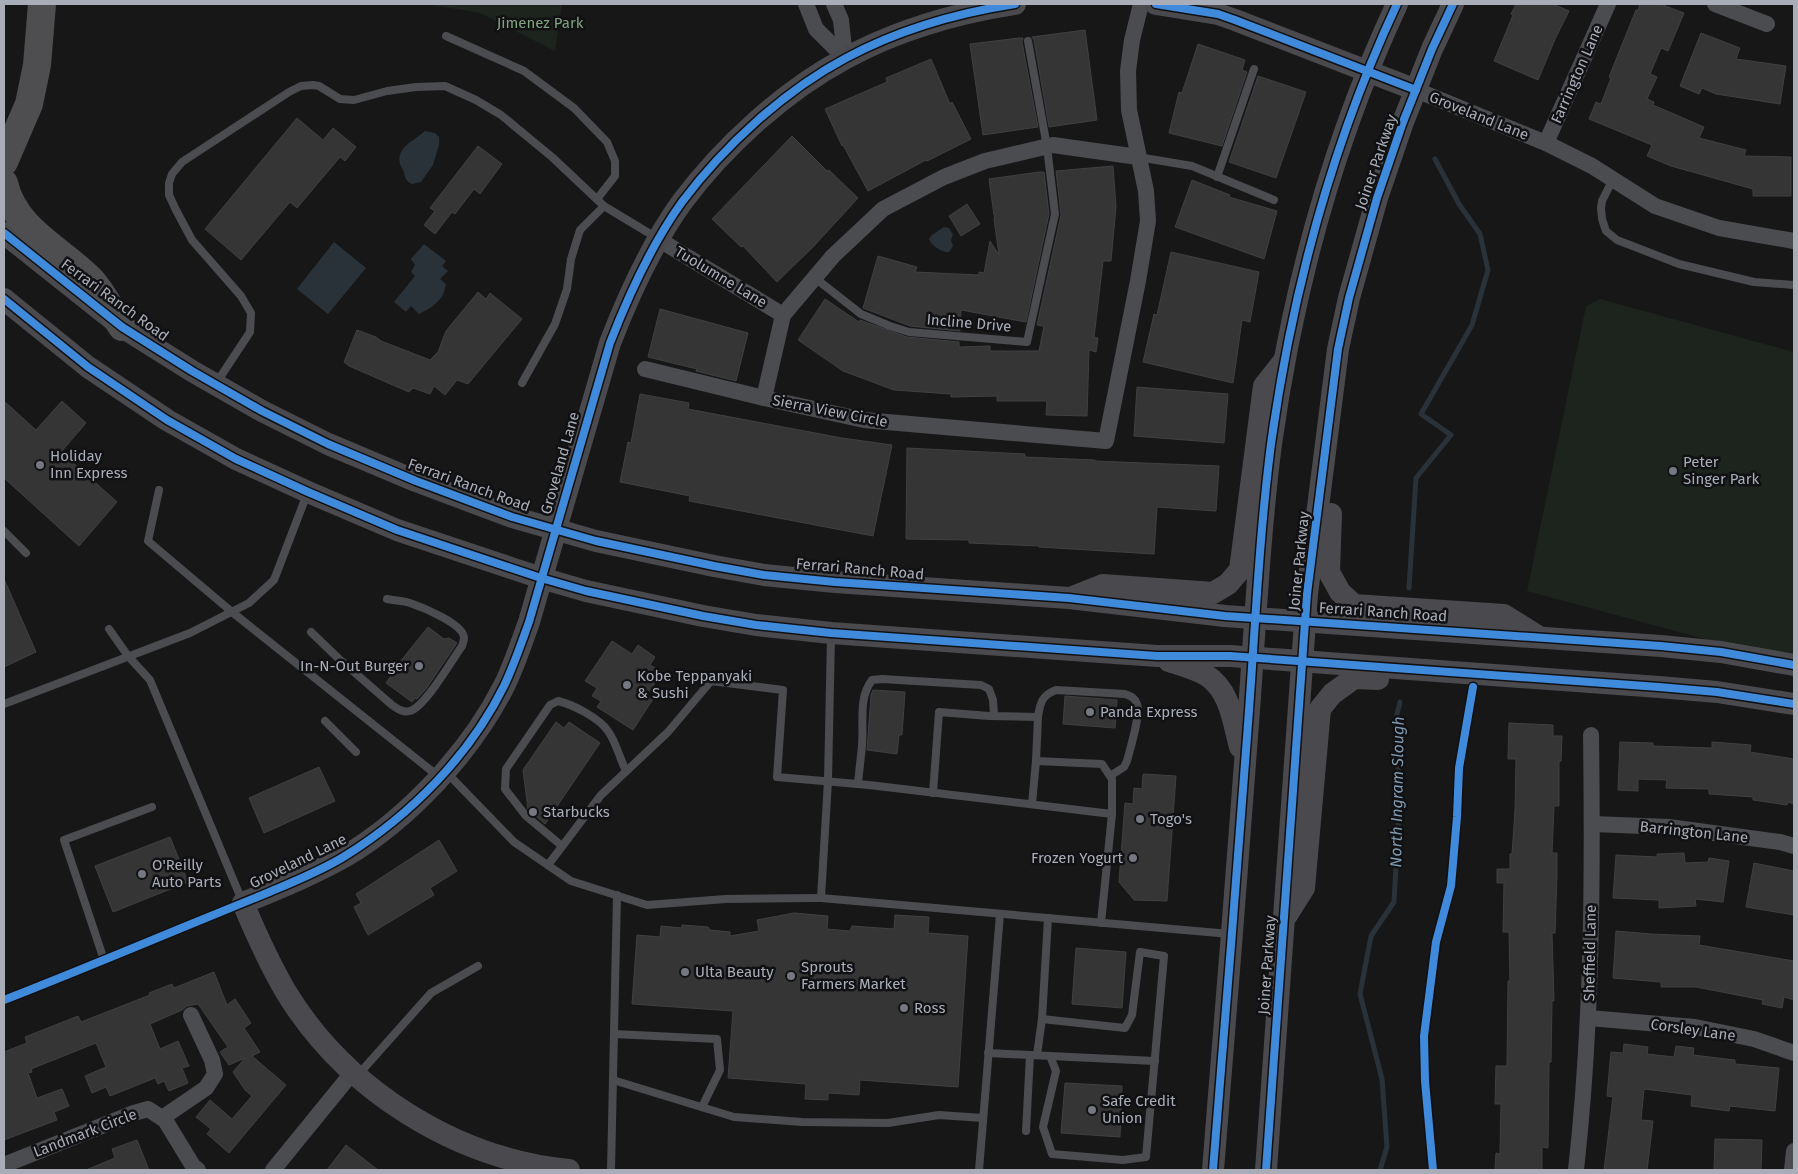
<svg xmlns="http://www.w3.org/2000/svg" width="1798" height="1174" font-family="'Fira Sans',sans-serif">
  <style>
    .green { fill: #1d241e }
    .water { fill: #2a3239 }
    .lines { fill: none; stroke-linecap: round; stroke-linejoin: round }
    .stream { stroke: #2a3239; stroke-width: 5 }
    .building { fill: #353536; stroke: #3f4043 }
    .lane { stroke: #4b4c50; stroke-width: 8 }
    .street { stroke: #4b4c50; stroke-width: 16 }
    .secondary { stroke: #4a4a4e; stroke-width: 22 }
    .highway { stroke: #4e4e51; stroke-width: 28 }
    .cycleway-casing { stroke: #111113; stroke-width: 11 }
    .cycleway { stroke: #408adc; stroke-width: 8 }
    .poi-dot { fill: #757880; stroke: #111113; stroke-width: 2 }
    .labels { text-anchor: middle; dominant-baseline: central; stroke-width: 5; stroke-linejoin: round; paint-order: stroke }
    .park-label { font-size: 15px; fill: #7fa381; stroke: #111113 }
    .street-label { font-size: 15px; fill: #a8adb8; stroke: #111113 }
    .poi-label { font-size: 15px; fill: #a8adb8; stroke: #111113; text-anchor: start }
    .water-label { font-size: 16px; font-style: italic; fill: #7f9bb3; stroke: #111113 }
  </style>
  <rect width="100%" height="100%" fill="#171717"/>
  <g class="green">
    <path d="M427 4H562L555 51 480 13Z"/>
    <path d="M1600 299 1794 352V663L1527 591 1586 306Z"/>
  </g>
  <g class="water">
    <path d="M425 131 435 133 439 137V145L433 165 421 182 412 184C406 181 405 178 404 172 403 169 401 167 400 164 396 147 414 141 425 131Z"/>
    <path d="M944 227 949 228 953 235 951 240 953 246 949 252C943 253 931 246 929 239L932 235Z"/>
    <path d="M334 242 366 268 328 314 297 289Z"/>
    <path d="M424 244 446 261 442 266 448 271 440 279 446 284C444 300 433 307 419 314L411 306 406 312 394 302 415 276 411 272 415 265 411 259Z"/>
  </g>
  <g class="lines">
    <g class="stream">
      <path d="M1409 588 1416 478 1451 435 1421 414 1472 325 1488 270 1480 234 1459 204 1435 159"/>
      <path d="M1380 1170 1387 1147 1382 1079 1360 994 1371 936 1394 902 1400 795 1396 718 1400 702"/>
    </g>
  </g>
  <g class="building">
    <path d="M1516 4H1553L1569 11 1556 37 1538 80 1494 61 1513 15 1511 14Z"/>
    <path d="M1640 4H1660L1684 13 1668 51 1661 48 1650 74 1657 77 1647 99 1654 102 1653 105 1704 127 1699 138 1746 150 1744 156 1791 157V196H1753V189L1671 166 1647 156 1652 145 1589 119 1596 102 1601 104 1611 78 1609 77 1636 10H1638Z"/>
    <path d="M1085 30 1097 120 1049 127 1034 40 1032 37Z"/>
    <path d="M1701 33 1740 48 1736 59 1786 66 1780 104 1716 94 1702 88 1699 94 1680 86Z"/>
    <path d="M1019 38H1023L1022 42 1038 127 983 135 970 44Z"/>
    <path d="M1198 44 1245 60 1242 70 1247 72 1222 146 1169 133 1179 92 1182 93Z"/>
    <path d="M931 59 950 104 952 102 971 139 927 161 926 160 868 191 843 145 842 146 825 109 887 82 886 78Z"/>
    <path d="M1258 76 1306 92 1276 178 1229 162Z"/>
    <path d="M297 118 323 140 333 128 356 147 345 161 340 157 297 208 290 202 241 260 205 229Z"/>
    <path d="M792 136 827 171 829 170 858 198 813 247 777 282 743 246 741 247 712 219Z"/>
    <path d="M478 146 502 164 480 194 474 189 455 214 452 212 435 234 424 225 435 211 430 208Z"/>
    <path d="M1113 166 1116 207 1111 261H1103L1094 337 1098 338 1096 352 1089 350 1087 416 1046 415 1047 401H997V396L951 397V394L894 390 843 371 798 340 825 299 859 322 860 320 907 337 959 342V347L990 346V351H1039L1044 326 1037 325 1061 215 1056 171Z"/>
    <path d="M1039 172H1044L1049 214 1026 322 961 310 960 331 910 326 863 308 878 256 917 267 915 272 979 275V272L984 273 990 241 999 255 994 219 995 214 994 215 989 179Z"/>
    <path d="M1192 180 1230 195 1229 197 1277 211 1264 259 1175 227Z"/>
    <path d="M967 204 980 224 961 236 949 216Z"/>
    <path d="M1171 252 1259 272 1250 322 1242 320 1233 383 1143 362 1154 314 1157 315Z"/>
    <path d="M478 292 486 299 490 293 522 319 468 384 457 380 445 395 434 386 430 394 413 388 409 392 349 366 344 362 357 330 376 337 381 341 430 360 438 352 446 331Z"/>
    <path d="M660 309 748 333 736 381 696 371 697 369 648 357Z"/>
    <path d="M1137 387 1228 394 1224 443 1134 436Z"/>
    <path d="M640 394 689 403 688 409 842 438 892 445 873 536 689 501 690 496 620 482 628 442 631 443Z"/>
    <path d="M4 401 36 430 62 401 86 423 61 452 117 502 79 546 4 478Z"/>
    <path d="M907 448 1025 454V457L1095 460V461L1219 466 1216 511 1157 507 1154 554 1039 547V546L969 543V540L906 539Z"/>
    <path d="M4 579 36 652 4 667Z"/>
    <path d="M428 627 444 639 449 638 457 643 426 689 417 699 415 698 412 702 386 683 393 673 392 672Z"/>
    <path d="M612 641 632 654 638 645 655 657 650 665 662 672 647 695 653 699 633 730 597 707 601 701 592 696 597 688 585 681Z"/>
    <path d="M873 690 905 692 902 735H899L897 754 867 750 871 695Z"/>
    <path d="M1065 696 1117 700 1115 728 1063 724Z"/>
    <path d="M556 722 564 728 569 722 600 743 545 824 528 809 523 770Z"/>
    <path d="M1509 723 1553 725V736H1562L1561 761H1559V806H1554L1552 853H1557V875L1555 933H1552L1554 1001H1552L1551 1062H1549L1548 1148 1542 1147V1170H1495L1496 1153 1500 1154 1501 1104H1495L1496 1066H1507L1508 981H1510L1509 932H1503L1504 883H1497V869H1510V854H1512L1515 810 1516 759H1508Z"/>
    <path d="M1620 742 1653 743V746L1712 748V742L1751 745 1750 752 1794 759V804L1788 802 1787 805 1753 800V797L1709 794V789L1666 788 1667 780 1638 779V791L1618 790Z"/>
    <path d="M319 767 335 801 264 833 249 798Z"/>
    <path d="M1143 774 1176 776 1167 901 1134 900 1119 882 1125 803 1133 804 1134 788 1142 789Z"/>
    <path d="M170 837 188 882 113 912 95 866Z"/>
    <path d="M439 840 457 871 430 888 434 895 368 935 354 907 361 903 356 894Z"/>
    <path d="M1684 853 1685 863 1708 862 1709 858 1729 861 1723 902 1695 899 1696 906 1659 908V900L1613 898 1616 855 1657 857V854Z"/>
    <path d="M1754 863 1794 871V915L1746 907Z"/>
    <path d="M794 913 828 916 827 929 850 931 852 926 894 929 895 915 929 917 928 933 968 936 958 1087 860 1080 859 1095 828 1093V1100L805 1099 806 1084 728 1078 733 1011 632 1004 637 935 660 937 661 926 682 928V925L708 927 710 930 730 932V936L759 931 757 920Z"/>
    <path d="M1616 931 1651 934 1700 936 1699 945 1794 961V1000L1784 997 1782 1008 1762 1004 1763 1000 1696 987H1661V982L1613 978Z"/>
    <path d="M1076 948 1126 952 1122 1008 1072 1004Z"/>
    <path d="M214 972 227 1005 235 999 251 1023 244 1028 260 1052 252 1056 286 1085 229 1153 207 1134 211 1129 196 1117 210 1100 232 1119 252 1096 245 1090 233 1072 245 1058 229 1065 220 1052 228 1047 198 1004 187 1006 182 1010 150 1024 160 1049 178 1041 189 1066 182 1068 188 1083 169 1091 164 1081 158 1084 155 1078 110 1096 106 1087 92 1093 85 1076 106 1067 96 1043 31 1069 32 1072 28 1073 37 1098 62 1089 69 1106 54 1112 57 1120 4 1140V1052L27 1043 25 1037 78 1016 81 1022 150 995 149 993 172 984 174 988Z"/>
    <path d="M1624 1044 1648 1047 1647 1054 1674 1057 1676 1046 1694 1048 1693 1055 1735 1060V1064L1779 1068 1775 1111 1730 1106 1729 1111 1691 1106 1692 1095 1644 1089 1641 1120 1653 1121 1647 1170H1604L1613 1097 1607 1096 1611 1052 1623 1053Z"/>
    <path d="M1065 1083 1122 1086 1120 1137 1061 1133Z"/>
    <path d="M1715 1139 1762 1140 1761 1170H1714Z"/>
    <path d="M137 1140 149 1170H86L115 1158 112 1149Z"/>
    <path d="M346 1145 378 1170H327Z"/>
  </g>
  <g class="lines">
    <g class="lane">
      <path d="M446 36 524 71 574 108 607 142 615 161V176L597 199"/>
      <path d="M1138 157 1192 166 1274 200"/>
      <path d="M1217 177 1254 69"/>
      <path d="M1613 179 1602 201 1601 208 1602 219 1606 231 1617 240 1679 264 1754 282 1794 285"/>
      <path d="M815 278 861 314 890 326 909 332 1027 342 1055 214 1047 147 1028 41"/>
      <path d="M217 382 250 332 251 313 241 296 192 240 176 210 169 195V183L172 174 182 162 289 92 301 86 313 85 319 86 340 99 354 100 387 91 416 87 445 86 476 100 501 115 552 157 604 206 657 238"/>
      <path d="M522 383 555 324 567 289 571 259 580 230 604 206"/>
      <path d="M159 490 148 541 232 612 438 776"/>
      <path d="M4 531 26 553"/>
      <path d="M311 632 339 659 392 705C398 709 403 713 410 711 425 707 452 660 462 646 463 643 464 641 464 638 464 624 422 607 410 603 402 600 395 601 387 599"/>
      <path d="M831 636 828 781 821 898 1230 934"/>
      <path d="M4 704 190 633 249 603 274 580 307 494"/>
      <path d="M1038 717C1040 703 1042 695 1056 690L1125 694C1131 696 1135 698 1137 704 1141 714 1130 749 1127 761L1124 767 1110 776"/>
      <path d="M325 721 356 752"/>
      <path d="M447 773 514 842 571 881 647 905 726 899 821 898"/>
      <path d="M858 784C859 771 861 758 862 745 864 723 858 698 872 680L882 679 981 685 989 689 993 700 994 716"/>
      <path d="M933 793 939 712 989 716 1038 717 1036 761 1102 764 1112 779V814L1101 923"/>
      <path d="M1032 804 1036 761"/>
      <path d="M562 846 526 816 505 789 506 769 550 705 558 701C574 705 599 718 608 731 616 742 620 759 626 771"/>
      <path d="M548 865 601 795 668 732 711 681 783 690 777 777 869 785 1112 814"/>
      <path d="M104 960 64 840 152 807"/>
      <path d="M4 1000 243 903 150 680 128 656 109 629"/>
      <path d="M614 1034 717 1039 720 1070 702 1107"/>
      <path d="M988 1053 1050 1056 1056 1071 1043 1127 1052 1154 1123 1160 1146 1157 1164 956 1140 952 1132 1015 1125 1028 1042 1019"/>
      <path d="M1037 1055 1042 1019 1048 918"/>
      <path d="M1050 1056 1155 1061"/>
      <path d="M358 1075 431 993 478 966"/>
      <path d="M613 1080 734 1117 802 1122 888 1123 939 1115 983 1118"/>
      <path d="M1026 1131 1030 1055"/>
      <path d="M611 1170 617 895"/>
      <path d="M979 1170 1000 914"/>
    </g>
    <g class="street">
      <path d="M806 4 816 29 845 58"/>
      <path d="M834 4 841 20 845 58"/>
      <path d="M1715 4 1767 24"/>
      <path d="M1416 90 1546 143 1592 166 1655 206 1719 228 1794 241"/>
      <path d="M1546 143 1608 4"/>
      <path d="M1138 157 1053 145 985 161 944 177 883 209 833 256 783 315 764 398 864 420 1106 441 1138 281 1148 221 1146 191 1129 110 1128 71 1132 40 1141 4"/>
      <path d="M658 239 783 315"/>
      <path d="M645 369 764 398"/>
      <path d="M1592 824 1669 827 1780 842 1794 846"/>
      <path d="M1589 1018 1695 1027 1754 1039 1794 1053"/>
      <path d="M162 1118 206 1088 215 1074 212 1060 191 1015"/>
      <path d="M4 1165 134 1113 148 1109 165 1120 193 1166 198 1170"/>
      <path d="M273 1170 352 1073"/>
      <path d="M1576 1170C1592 1026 1593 880 1591 735"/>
      <path d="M1792 1170 1794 1151"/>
    </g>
    <g class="secondary">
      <path d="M1156 4 1218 14 1235 20 1416 90"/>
      <path d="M4 233 122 327 192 371 262 411 328 444 416 481 512 517 596 541 714 566 764 575 835 582 1069 598 1225 616 1661 646 1721 652 1794 665"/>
      <path d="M4 299 88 367 167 420 236 459 308 492 397 530 541 578 586 591 703 616 756 625 831 633 1157 656H1230L1659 687 1717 692 1794 704"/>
      <path d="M1331 514 1329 572 1340 592 1354 605 1504 615 1536 635"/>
      <path d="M1073 597 1103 585 1213 593 1228 584 1240 570 1264 386 1283 362"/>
      <path d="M1169 661C1181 665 1195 669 1206 675 1230 690 1233 721 1240 747"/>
      <path d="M1287 915 1304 888 1320 709 1332 694 1354 678 1378 679"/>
      <path d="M569 1170C455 1159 345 1089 286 992 269 963 256 934 243 903 277 889 312 875 344 857 407 820 471 752 504 686 514 666 521 644 529 622L610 343C629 294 651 245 682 202 724 146 784 91 846 58 898 30 957 13 1015 4"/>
      <path d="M1213 1170C1225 1021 1237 873 1248 724 1255 631 1259 537 1271 444 1292 293 1332 143 1397 4"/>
      <path d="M1266 1170 1307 594 1338 349 1349 298 1377 198 1403 122 1432 49 1453 4"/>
    </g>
    <g class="highway">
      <path d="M4 162 29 104 37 65 42 4"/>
      <path d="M4 183C14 229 59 248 90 279 101 290 113 313 122 327"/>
    </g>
    <g class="cycleway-casing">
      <g id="cycleway">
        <path d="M1156 4 1218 14 1235 20 1416 90"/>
        <path d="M4 233 122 327 192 371 262 411 328 444 416 481 512 517 596 541 714 566 764 575 835 582 1069 598 1225 616 1661 646 1721 652 1794 665"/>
        <path d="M4 299 88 367 167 420 236 459 308 492 397 530 541 578 586 591 703 616 756 625 831 633 1157 656H1230L1659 687 1717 692 1794 704"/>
        <path d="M4 1000C63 977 121 953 179 929 209 917 238 905 267 893 293 882 321 871 345 856 411 815 470 755 504 686 514 665 521 644 529 622L610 343C629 294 651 245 682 202 724 146 784 91 846 58 898 30 957 13 1015 4"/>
        <path d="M1213 1170C1225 1021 1237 873 1248 724 1255 631 1259 537 1271 444 1292 293 1332 143 1397 4"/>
        <path d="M1266 1170 1307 594 1338 349 1349 298 1377 198 1403 122 1432 49 1453 4"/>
        <path d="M1433 1170 1425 1081 1424 1036 1436 942 1451 886 1457 817 1459 768 1473 687"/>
      </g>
    </g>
    <use href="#cycleway" class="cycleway"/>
  </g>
  <g class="poi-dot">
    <circle cx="40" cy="465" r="5"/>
    <circle cx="1673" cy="471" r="5"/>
    <circle cx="419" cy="666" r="5"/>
    <circle cx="627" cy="685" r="5"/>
    <circle cx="1090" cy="712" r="5"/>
    <circle cx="533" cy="812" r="5"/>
    <circle cx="1140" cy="819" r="5"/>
    <circle cx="1133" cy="858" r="5"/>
    <circle cx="142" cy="874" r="5"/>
    <circle cx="685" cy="972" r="5"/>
    <circle cx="791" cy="976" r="5"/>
    <circle cx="904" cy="1008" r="5"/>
    <circle cx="1092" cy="1110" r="5"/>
  </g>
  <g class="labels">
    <g class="park-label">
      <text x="540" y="23">Jimenez Park</text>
    </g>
    <g class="street-label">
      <text transform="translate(1577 74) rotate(-66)">Farrington Lane</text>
      <text transform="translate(1479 116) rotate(22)">Groveland Lane</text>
      <text transform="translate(1376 162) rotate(-71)">Joiner Parkway</text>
      <text transform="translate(721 277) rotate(31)">Tuolumne Lane</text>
      <text transform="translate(115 300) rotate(36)">Ferrari Ranch Road</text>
      <text transform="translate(969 323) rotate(5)">Incline Drive</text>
      <text transform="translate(830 411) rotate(11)">Sierra View Circle</text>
      <text transform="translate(560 463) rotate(-74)">Groveland Lane</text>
      <text transform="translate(469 485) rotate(20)">Ferrari Ranch Road</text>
      <text transform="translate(1299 561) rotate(-84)">Joiner Parkway</text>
      <text transform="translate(860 569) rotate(5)">Ferrari Ranch Road</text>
      <text transform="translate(1383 612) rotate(4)">Ferrari Ranch Road</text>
      <text transform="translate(1694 832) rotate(6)">Barrington Lane</text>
      <text transform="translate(298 861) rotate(-26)">Groveland Lane</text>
      <text transform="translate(1590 953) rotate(-89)">Sheffield Lane</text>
      <text transform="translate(1267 965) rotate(-86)">Joiner Parkway</text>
      <text transform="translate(1693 1030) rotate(8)">Corsley Lane</text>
      <text transform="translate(85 1133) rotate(-21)">Landmark Circle</text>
    </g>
    <g class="poi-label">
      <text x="50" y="456">Holiday<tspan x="50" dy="17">Inn Express</tspan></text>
      <text x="1683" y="462">Peter<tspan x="1683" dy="17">Singer Park</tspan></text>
      <text x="409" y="666" text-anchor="end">In-N-Out Burger</text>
      <text x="637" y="676">Kobe Teppanyaki<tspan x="637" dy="17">&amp; Sushi</tspan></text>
      <text x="1100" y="712">Panda Express</text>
      <text x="543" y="812">Starbucks</text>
      <text x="1150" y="819">Togo's</text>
      <text x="1123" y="858" text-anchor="end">Frozen Yogurt</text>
      <text x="152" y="865">O'Reilly<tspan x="152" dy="17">Auto Parts</tspan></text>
      <text x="801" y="967">Sprouts<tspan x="801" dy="17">Farmers Market</tspan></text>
      <text x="695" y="972">Ulta Beauty</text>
      <text x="914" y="1008">Ross</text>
      <text x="1102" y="1101">Safe Credit<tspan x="1102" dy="17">Union</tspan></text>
    </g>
    <g class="water-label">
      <text transform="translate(1397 792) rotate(-89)">North Ingram Slough</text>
    </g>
  </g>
  <rect width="1798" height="1174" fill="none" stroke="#a8adb8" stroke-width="10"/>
</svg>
